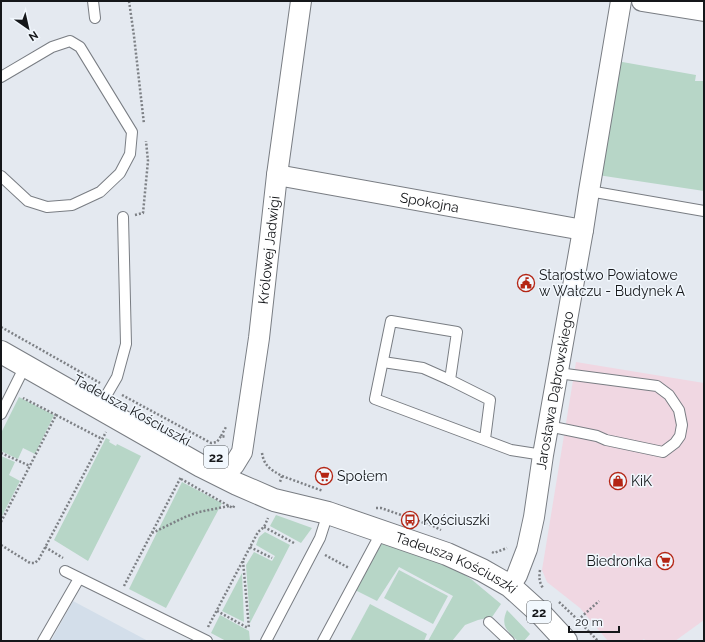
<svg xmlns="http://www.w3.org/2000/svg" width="705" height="642" font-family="Raleway,sans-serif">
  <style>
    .commercial { fill: #f0d7e2 }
    .built { fill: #d3deea }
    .green { fill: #b7d6c7 }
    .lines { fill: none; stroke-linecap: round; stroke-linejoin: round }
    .service-casing { stroke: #797d83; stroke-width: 12 }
    .minor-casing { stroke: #797d83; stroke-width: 22 }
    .primary-casing { stroke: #797d83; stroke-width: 24 }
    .path { stroke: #7d8085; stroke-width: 2.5; stroke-dasharray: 2 2; stroke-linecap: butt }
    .service { stroke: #fff; stroke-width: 10 }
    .minor { stroke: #fff; stroke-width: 20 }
    .primary { stroke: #fff; stroke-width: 22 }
    .labels { text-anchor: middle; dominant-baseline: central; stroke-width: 3; stroke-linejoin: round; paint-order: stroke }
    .shield { fill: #f1f7fd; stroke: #575a5e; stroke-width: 1 }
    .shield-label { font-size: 13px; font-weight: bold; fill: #15171a }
    .street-label { font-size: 14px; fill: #15171a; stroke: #f1f7fd }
    .poi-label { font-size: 14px; fill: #15171a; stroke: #f1f7fd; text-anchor: start }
  </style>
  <rect width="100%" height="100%" fill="#e4e9f0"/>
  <path class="commercial" d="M576 362 704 383V620L675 641H646L644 639 641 641H608L580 608 547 582 542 570Z"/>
  <path class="built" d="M73 601 148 641H51Z"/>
  <g class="green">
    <path d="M611 60 696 75 695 81H704V191L591 174Z"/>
    <path d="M19 397 54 415 35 454 23 448 18 459 1 451V433Z"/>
    <path d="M106 438 110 440 109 442 116 446 117 444 141 456 88 561 54 540Z"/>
    <path d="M1 456 15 462 9 475 20 481 1 518Z"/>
    <path d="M182 482 222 503 166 608 129 589Z"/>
    <path d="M276 515 312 528 301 543 270 526Z"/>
    <path d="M265 532 290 545 250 623 246 565 254 552 272 561 275 556 256 545 259 537Z"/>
    <path d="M384 540 446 563 471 579 501 604 492 617 478 620 465 625 452 641H428L453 596 399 567 377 601 355 590Z"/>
    <path d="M399 570 448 596 433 624 384 598Z"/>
    <path d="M242 573 244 622 222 611Z"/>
    <path d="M370 604 427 634 424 641H350Z"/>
    <path d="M507 610 530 634 524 641H518C507 631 500 626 507 610Z"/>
    <path d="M220 615 249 631 250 641H226L211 633Z"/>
  </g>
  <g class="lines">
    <g class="service-casing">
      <g id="service">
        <path d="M93 1 95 18"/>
        <path d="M1 77 52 47 70 41 80 47 132 132 130 154 120 173 100 192 72 205 47 207 28 201 1 176"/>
        <path d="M589 191 704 211"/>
        <path d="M383 362 423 368 450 380"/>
        <path d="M99 408 117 377 126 344 123 217"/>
        <path d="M1 414 25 366"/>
        <path d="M548 426 597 436 606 440 663 452 675 443 680 436 682 425 679 410 669 395 657 386 558 373"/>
        <path d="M485 439 490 400 450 380 457 332 391 321 375 399 511 450 543 455"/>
        <path d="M65 571 207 641"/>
        <path d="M489 622 509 641"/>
        <path d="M43 641 77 582 80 579"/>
        <path d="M266 641 320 538 328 513"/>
        <path d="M323 641 382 531"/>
      </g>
    </g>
    <g class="minor-casing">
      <g id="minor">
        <path d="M642 1 704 11"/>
        <path id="s1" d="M277 175 583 230"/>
        <path id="s2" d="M201 466 234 465 242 452 259 338 277 175 301 1"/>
        <path id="s3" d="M510 586 517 575 527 549 534 517 543 455 583 230 589 191 621 1"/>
      </g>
    </g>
    <g class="primary-casing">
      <g id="primary">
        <path id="s4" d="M1 352 201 466 237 484 274 500 328 513 447 554 482 570 510 586 541 614 566 641"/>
      </g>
    </g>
    <g class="path">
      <path d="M129 1 134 36 144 124"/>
      <path d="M135 215 143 213 148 161 146 141"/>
      <path d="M1 327 100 383"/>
      <path d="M122 395 211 443 217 442 221 436 226 437"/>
      <path d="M56 415 102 439"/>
      <path d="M221 436 226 427"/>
      <path d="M1 453 30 466"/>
      <path d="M262 453C264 466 271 470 282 476L280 482"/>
      <path d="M282 476 323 491"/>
      <path d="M181 479 229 506 233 508 235 504"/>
      <path d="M376 508H381L433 526 441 530"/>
      <path d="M1 522 56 415 23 398"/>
      <path d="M264 527 294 543"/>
      <path d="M152 533 185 517 199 512 229 506"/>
      <path d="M1 545 30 563H35L39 559 106 432"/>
      <path d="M45 547 63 558"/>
      <path d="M250 547 272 558"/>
      <path d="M492 552 494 553 507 548"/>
      <path d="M325 555 349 568"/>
      <path d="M243 561 249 628"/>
      <path d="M540 570C539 577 539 582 543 588"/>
      <path d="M124 586 181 477"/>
      <path d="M559 602 578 620 598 641"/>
      <path d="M217 611 248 628"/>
      <path d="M578 620 599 601"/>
      <path d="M208 627 258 532 264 527 268 518"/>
    </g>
    <use href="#service" class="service"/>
    <use href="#minor" class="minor"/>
    <use href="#primary" class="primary"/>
  </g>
  <defs>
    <g id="civic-ring" transform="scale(0.9)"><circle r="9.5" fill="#f1f7fd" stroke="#b42615" stroke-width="1.5"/><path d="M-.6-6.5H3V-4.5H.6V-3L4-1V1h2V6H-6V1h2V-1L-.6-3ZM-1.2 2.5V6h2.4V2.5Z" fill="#b42615"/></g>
    <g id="supermarket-ring" transform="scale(0.9)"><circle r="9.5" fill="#f1f7fd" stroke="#b42615" stroke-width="1.5"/><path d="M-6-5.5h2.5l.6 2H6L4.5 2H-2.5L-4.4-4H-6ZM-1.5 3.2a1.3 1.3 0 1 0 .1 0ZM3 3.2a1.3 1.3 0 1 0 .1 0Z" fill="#b42615"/></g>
    <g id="shop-ring" transform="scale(0.9)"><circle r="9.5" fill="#f1f7fd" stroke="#b42615" stroke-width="1.5"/><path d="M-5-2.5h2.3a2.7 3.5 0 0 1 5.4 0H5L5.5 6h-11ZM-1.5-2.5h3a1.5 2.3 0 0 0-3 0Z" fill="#b42615"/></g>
    <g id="bus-ring" transform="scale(0.9)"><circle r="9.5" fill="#f1f7fd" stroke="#b42615" stroke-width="1.5"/><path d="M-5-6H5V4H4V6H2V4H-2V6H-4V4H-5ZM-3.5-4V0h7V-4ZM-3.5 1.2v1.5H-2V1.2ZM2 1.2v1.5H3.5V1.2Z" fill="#b42615"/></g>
  </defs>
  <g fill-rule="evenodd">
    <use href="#civic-ring" x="526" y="283"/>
    <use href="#supermarket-ring" x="324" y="476"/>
    <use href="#shop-ring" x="618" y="481"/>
    <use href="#bus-ring" x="410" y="520"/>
    <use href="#supermarket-ring" x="665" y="561"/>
  </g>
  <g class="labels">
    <g class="shield">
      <rect x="204" y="446" width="24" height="22" rx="3"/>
      <rect x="527" y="601" width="24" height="22" rx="3"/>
    </g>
    <g class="shield-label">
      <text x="216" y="457">22</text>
      <text x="539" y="612">22</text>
    </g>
    <g class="street-label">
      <text stroke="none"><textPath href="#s1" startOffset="155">Spokojna</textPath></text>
      <text stroke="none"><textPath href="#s2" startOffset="252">Królowej Jadwigi</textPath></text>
      <text stroke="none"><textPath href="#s3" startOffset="202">Jarosława Dąbrowskiego</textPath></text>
      <text transform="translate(132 410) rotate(29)">Tadeusza Kościuszki</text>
      <text stroke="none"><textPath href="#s4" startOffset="504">Tadeusza Kościuszki</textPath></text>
    </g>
    <g class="poi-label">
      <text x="539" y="275">Starostwo Powiatowe<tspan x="539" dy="16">w Wałczu - Budynek A</tspan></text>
      <text x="337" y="476">Społem</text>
      <text x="631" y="481">KiK</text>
      <text x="423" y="520">Kościuszki</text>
      <text x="652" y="561" text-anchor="end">Biedronka</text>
    </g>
  </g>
  <rect width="705" height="642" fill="none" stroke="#15171a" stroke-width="4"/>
  <g transform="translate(28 28) rotate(146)" stroke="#f1f7fd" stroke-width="3" paint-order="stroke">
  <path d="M0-3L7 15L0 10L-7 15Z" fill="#15171a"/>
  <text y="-6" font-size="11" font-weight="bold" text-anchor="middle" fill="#15171a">N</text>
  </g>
  <path d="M569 626v6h50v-6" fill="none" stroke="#15171a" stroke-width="2"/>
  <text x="575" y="626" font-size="12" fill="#15171a" stroke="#f1f7fd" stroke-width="3" paint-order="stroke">20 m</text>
</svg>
